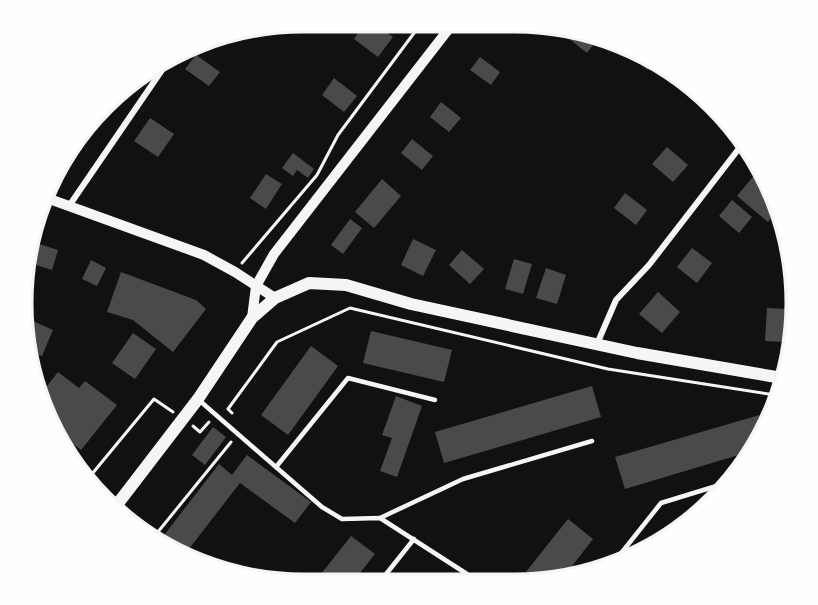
<svg xmlns="http://www.w3.org/2000/svg" width="818" height="605" font-family="Mulish,sans-serif">
  <style>
    .building { fill: #4a4a4a }
    .lines { fill: none; stroke-linecap: round; stroke-linejoin: round }
    .path { stroke: #f5f5f5; stroke-width: 3 }
    .service { stroke: #f5f5f5; stroke-width: 4.5 }
    .minor { stroke: #f5f5f5; stroke-width: 6 }
    .tertiary { stroke: #f5f5f5; stroke-width: 10 }
    .secondary { stroke: #f5f5f5; stroke-width: 12 }
    .rim { fill: none; stroke: #f5f5f5; stroke-width: 3 }
  </style>
  <rect width="100%" height="100%" fill="#111"/>
  <g class="building">
    <path d="M365 23H374L393 37 378 57 354 39Z"/>
    <path d="M558 30 588 31 600 36 587 53Z"/>
    <path d="M634 51 655 61 648 70 630 56Z"/>
    <path d="M196 55 220 72 209 86 185 69Z"/>
    <path d="M480 57 500 72 491 85 470 70Z"/>
    <path d="M334 78 357 96 344 112 322 95Z"/>
    <path d="M441 102 461 118 449 132 430 117Z"/>
    <path d="M150 118 174 134 158 157 134 141Z"/>
    <path d="M90 122 93 124 73 152 70 150Z"/>
    <path d="M412 139 433 156 422 170 401 153Z"/>
    <path d="M667 147 688 165 673 182 652 164Z"/>
    <path d="M293 153 314 169 308 178 297 170 293 176 282 168Z"/>
    <path d="M756 173 762 178 778 210 768 222 737 196Z"/>
    <path d="M266 174 282 184 266 209 250 198Z"/>
    <path d="M382 179 401 196 374 228 355 212Z"/>
    <path d="M625 193 647 210 636 225 614 208Z"/>
    <path d="M732 200 752 217 739 233 719 216Z"/>
    <path d="M350 219 362 228 343 254 331 245Z"/>
    <path d="M413 239 436 250 423 276 401 265Z"/>
    <path d="M39 244 58 250 52 270 33 264Z"/>
    <path d="M692 248 712 263 697 283 677 267Z"/>
    <path d="M462 250 484 269 470 284 449 265Z"/>
    <path d="M514 259 532 264 523 294 505 289Z"/>
    <path d="M91 260 106 268 97 286 82 279Z"/>
    <path d="M546 268 566 275 557 304 536 298Z"/>
    <path d="M121 272 196 300 206 309 173 352 133 320 107 312Z"/>
    <path d="M658 292 680 312 662 333 639 314Z"/>
    <path d="M767 308 788 309 786 342 765 341Z"/>
    <path d="M22 316 53 330 42 356 28 351Z"/>
    <path d="M371 331 452 350 444 382 363 363Z"/>
    <path d="M133 333 156 349 135 379 112 363Z"/>
    <path d="M311 346 338 366 288 435 261 415Z"/>
    <path d="M58 372 79 388 85 381 117 405 81 450 63 436 60 440 42 410 39 396Z"/>
    <path d="M592 386 601 417 444 463 435 432Z"/>
    <path d="M396 396 422 406 397 477 380 471 392 438 382 435Z"/>
    <path d="M770 412 759 444 752 451 625 489 615 457Z"/>
    <path d="M213 427 226 437 205 465 192 455Z"/>
    <path d="M247 455 311 502 295 523 240 483 185 554 158 543 219 464 232 475Z"/>
    <path d="M568 519 593 539 562 579 518 582Z"/>
    <path d="M351 536 375 554 352 583H314Z"/>
  </g>
  <g class="lines">
    <g class="path">
      <path d="M242 263 317 175 338 135 420 25"/>
      <path d="M232 413 228 409 277 342 350 308 608 369 775 395"/>
      <path d="M193 426 200 432 209 422"/>
      <path d="M87 480 154 399 173 412"/>
      <path d="M153 538 231 442"/>
    </g>
    <g class="service">
      <path d="M200 401 322 507 342 519 380 518 467 574 473 582"/>
      <path d="M276 467 348 378 435 400"/>
      <path d="M380 518 463 479 592 441"/>
      <path d="M611 566 661 503 723 484"/>
      <path d="M379 583 414 539"/>
    </g>
    <g class="minor">
      <path d="M69 206 173 54"/>
      <path d="M597 344 616 300 649 265 744 142"/>
    </g>
    <g class="tertiary">
      <path d="M44 197 204 255 235 272 275 298"/>
      <path d="M252 318 256 286 274 254 451 26"/>
    </g>
    <path class="secondary" d="M116 506 198 399 252 318 275 298 309 283 346 285 411 304 637 353 782 378"/>
  </g>
  <path d="M0 0H818V605H0ZM303 32H515A271 271 0 0 1 786 303V303A271 271 0 0 1 515 574H303A271 271 0 0 1 32 303V303A271 271 0 0 1 303 32Z" fill="#fefefe" fill-rule="evenodd"/>
  <path class="rim" d="M303 32H515A271 271 0 0 1 786 303V303A271 271 0 0 1 515 574H303A271 271 0 0 1 32 303V303A271 271 0 0 1 303 32Z"/>
</svg>
